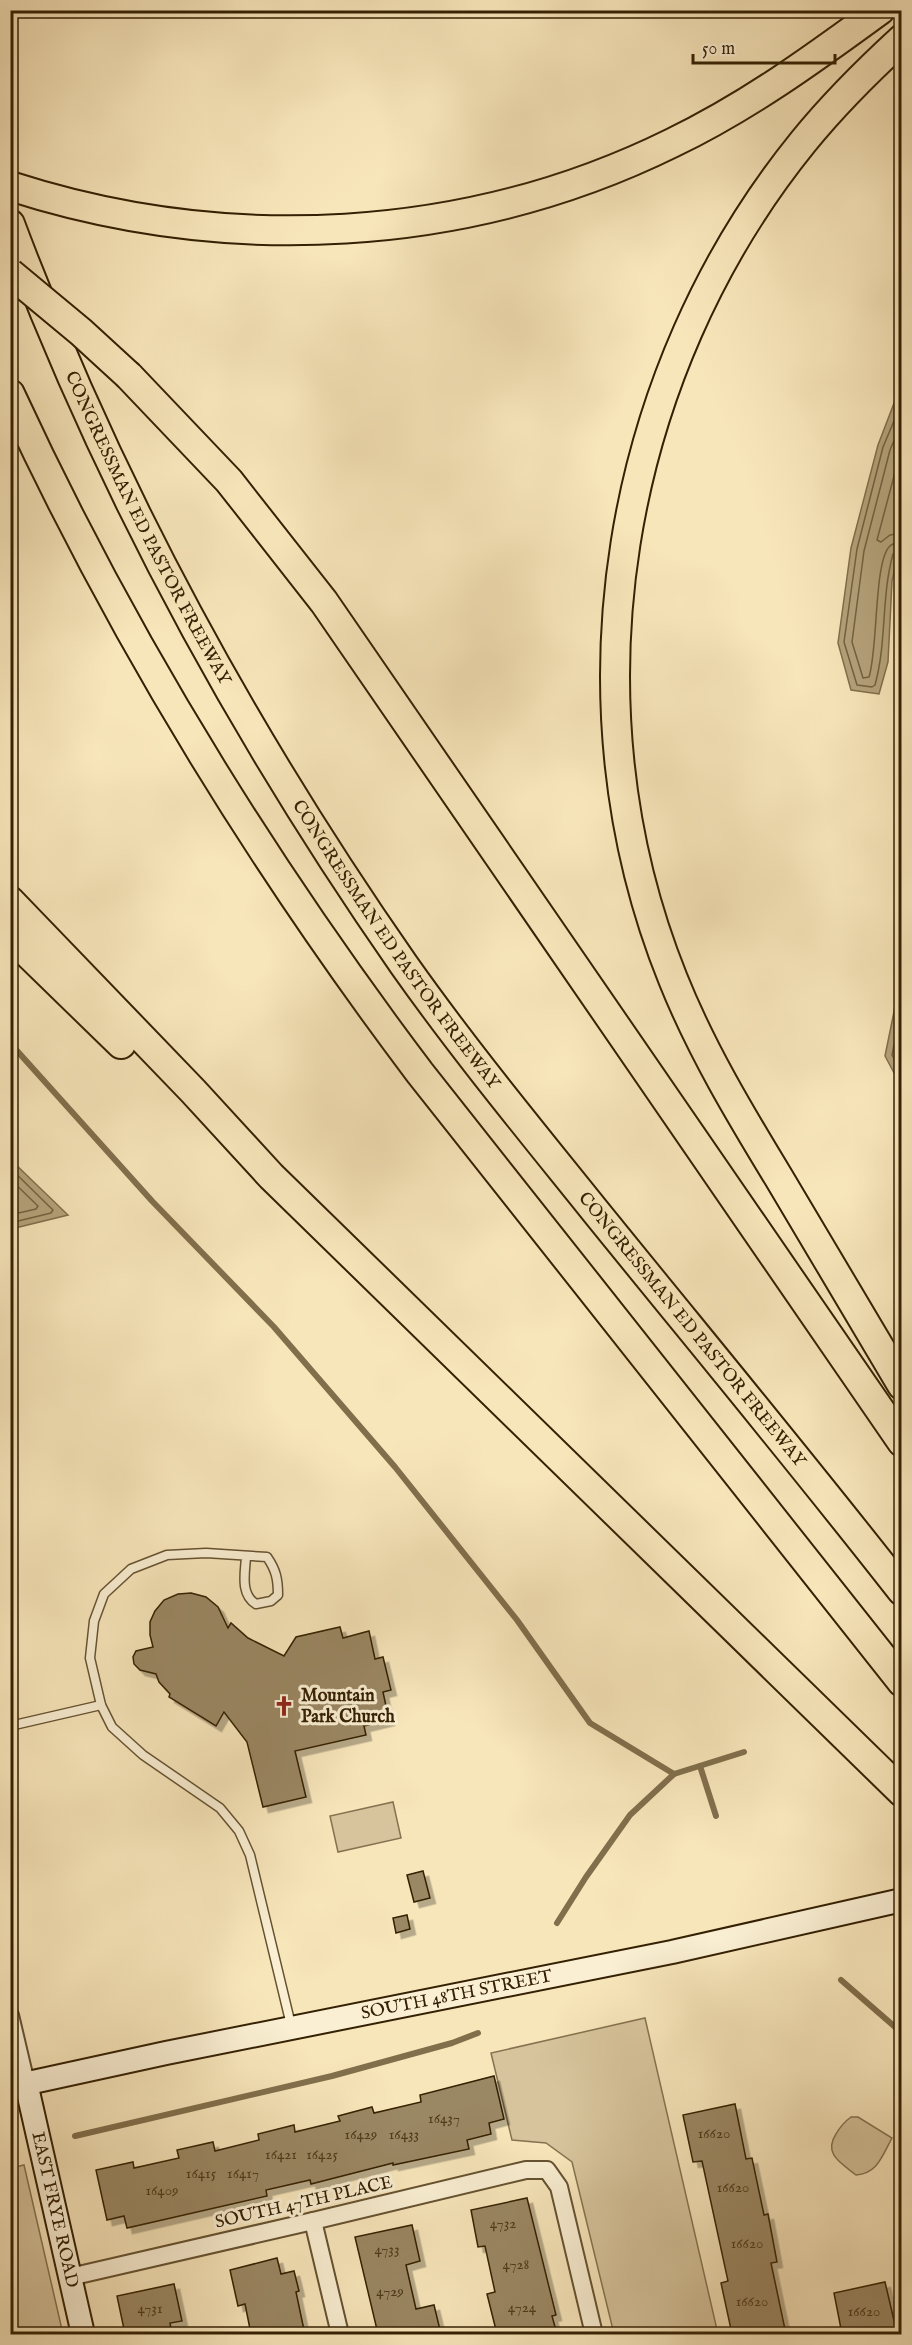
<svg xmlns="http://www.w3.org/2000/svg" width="912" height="2345" font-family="'IM FELL English',serif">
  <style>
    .green { fill: #d7c49c; stroke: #867250; stroke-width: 1.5 }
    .water { fill: #b5a37c; stroke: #816f4c; stroke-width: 1.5 }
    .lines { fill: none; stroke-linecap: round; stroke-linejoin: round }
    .shore { stroke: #746240; stroke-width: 1.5 }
    .stream { stroke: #816f4c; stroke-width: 6 }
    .building { fill: #9a8763; stroke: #342003; stroke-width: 1.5; filter: url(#shadow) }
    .lane-casing { stroke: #655231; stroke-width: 11 }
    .street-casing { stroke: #655231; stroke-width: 20 }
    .secondary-casing { stroke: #342003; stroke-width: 26 }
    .highway-casing { stroke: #342003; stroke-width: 32 }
    .lane { stroke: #faefd3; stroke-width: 8 }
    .street { stroke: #faefd3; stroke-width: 16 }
    .secondary { stroke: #faefd3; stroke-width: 22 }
    .highway { stroke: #f8e6bb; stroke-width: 28 }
    .highway-bridge-casing { stroke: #342003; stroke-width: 32; stroke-linecap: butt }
    .highway-bridge { stroke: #f8e6bb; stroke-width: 28 }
    .labels { text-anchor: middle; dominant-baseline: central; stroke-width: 6; stroke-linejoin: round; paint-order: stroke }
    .number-label { font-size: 15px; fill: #4e3a1b }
    .street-label { font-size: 18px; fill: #342003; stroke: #faefd3 }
    .poi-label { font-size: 18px; font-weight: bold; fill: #342003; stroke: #faefd3; text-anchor: start }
  </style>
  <defs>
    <filter id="shadow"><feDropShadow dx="5.5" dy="5.5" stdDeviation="0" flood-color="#0004"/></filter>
  </defs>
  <rect width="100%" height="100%" fill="#f8e6bb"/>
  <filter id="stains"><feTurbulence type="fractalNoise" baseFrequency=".00333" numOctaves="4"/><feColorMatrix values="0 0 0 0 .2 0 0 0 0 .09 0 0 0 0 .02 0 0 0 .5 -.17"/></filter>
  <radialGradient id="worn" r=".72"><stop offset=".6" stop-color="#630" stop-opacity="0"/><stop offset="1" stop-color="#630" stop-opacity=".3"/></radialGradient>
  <g class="green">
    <path d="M393 1802 401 1838 338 1852 330 1816Z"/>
    <path d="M645 2018 718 2334H614L572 2162 546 2143 512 2140 491 2053Z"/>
    <path d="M851 2117H858L892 2138C882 2156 878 2173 856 2175 841 2163 823 2154 836 2134 840 2127 844 2122 851 2117Z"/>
    <path d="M24 2165 63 2334H11V2168Z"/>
  </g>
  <g class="water">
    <path d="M901 385V545L892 581 888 662 879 694 851 690 838 643 851 548 878 445Z"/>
    <path d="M901 987V1086L885 1056 898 992Z"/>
    <path d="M11 1160 68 1215 11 1229Z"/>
  </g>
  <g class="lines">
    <g class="shore">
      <path d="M902 402 883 447 857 549 844 642 857 685 872 687 875 685C887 642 881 597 893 554L902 550"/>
      <path d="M902 422 890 450 864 551 852 642 863 678 869 677C878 649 874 564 889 547 892 543 896 543 902 542"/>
      <path d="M902 446 877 540 881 542 890 535 902 533"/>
      <path d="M902 1005 892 1055 902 1073"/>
      <path d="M10 1168 53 1210 51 1213 10 1223"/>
      <path d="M10 1179 38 1206 36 1209 10 1215"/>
    </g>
    <g class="stream">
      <path d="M10 1043 152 1201 274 1327 395 1467 517 1620 590 1723 674 1774 744 1752"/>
      <path d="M700 1766 716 1816"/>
      <path d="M557 1923 586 1877 630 1815 674 1774"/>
      <path d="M841 1980 902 2033"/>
      <path d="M75 2136 332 2076 452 2043 478 2033"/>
    </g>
  </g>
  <g class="building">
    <path d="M191 1593 206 1597 218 1607 228 1628 231 1623 248 1638 284 1656 296 1637 340 1627 343 1638 369 1631 375 1659 383 1657 391 1690 383 1692 389 1720 364 1726 366 1735 295 1751 306 1797 263 1807 247 1742 224 1712 216 1726 169 1697 170 1694 159 1682 156 1674 140 1670 134 1664 133 1657 136 1651 153 1647 150 1635V1622L155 1611 164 1600 178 1594Z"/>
    <path d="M423 1871 430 1898 414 1902 407 1875Z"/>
    <path d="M407 1915 410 1929 396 1933 393 1918Z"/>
    <path d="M494 2076 504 2119 489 2123 491 2134 467 2140 469 2149 393 2165V2163L311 2184 310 2180 266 2190 267 2196 127 2228 124 2216 107 2220 96 2170 133 2162 134 2168 179 2158 177 2150 213 2142 215 2151 259 2140 258 2134 294 2125 295 2132 340 2121 338 2116 372 2107 374 2113 421 2102 420 2095Z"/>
    <path d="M735 2104 746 2159 752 2158 764 2215 768 2214 777 2262 771 2263 786 2334H732L721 2283 728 2281 702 2161 693 2162 683 2115Z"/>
    <path d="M527 2198 556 2315 552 2316 557 2334H503L501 2329 496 2330 487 2294 495 2292 485 2246 478 2247 471 2210Z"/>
    <path d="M412 2225 420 2261 406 2265 416 2309 434 2305 441 2334H378L355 2237Z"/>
    <path d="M277 2258 281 2274 294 2271 299 2291 296 2292 304 2330 284 2334H251L245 2304 238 2306 230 2270Z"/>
    <path d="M885 2282 896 2329 871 2334H842L834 2293Z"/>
    <path d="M174 2284 182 2321 170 2323 172 2334H125L117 2296Z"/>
  </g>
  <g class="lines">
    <g class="lane-casing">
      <g id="lane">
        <path d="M246 1557C245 1573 240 1594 256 1604L271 1601 278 1595C278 1579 276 1570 267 1557L206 1553 167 1555 131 1569 104 1594 94 1621 90 1658 101 1705 112 1727 143 1755 220 1808 239 1831 250 1855 291 2025"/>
        <path d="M10 1726 101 1705"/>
      </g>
    </g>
    <g class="street-casing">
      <g id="street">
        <path d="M10 2015 26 2083"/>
        <path d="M313 2221 340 2334"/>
        <path d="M70 2277 313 2221 526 2170H547L559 2187 594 2334"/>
      </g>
    </g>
    <g class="secondary-casing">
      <g id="secondary">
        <path id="s1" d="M26 2083 83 2334"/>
        <path id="s2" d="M10 2087 166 2053 672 1952 902 1900"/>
      </g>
    </g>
    <g class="highway-casing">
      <g id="highway">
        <path d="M902 39C866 72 833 105 803 142 615 374 561 702 673 979 701 1049 740 1114 779 1178 820 1247 861 1316 902 1385"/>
        <path d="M10 186C227 256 467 244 672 143 747 107 813 59 880 10"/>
        <path id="s3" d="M10 224C109 488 243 734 404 965 464 1050 531 1131 596 1212 698 1338 802 1463 902 1591"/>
        <path d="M129 376 229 481 324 602 902 1442"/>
        <path d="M10 394C121 635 260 861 420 1073L902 1682"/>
        <path d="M10 901 193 1091 271 1176 902 1792"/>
        <path d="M10 936 121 1044"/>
      </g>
    </g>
    <use href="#lane" class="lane"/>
    <use href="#street" class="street"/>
    <use href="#secondary" class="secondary"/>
    <use href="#highway" class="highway"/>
    <g class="highway-bridge-casing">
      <path id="highway-bridge" d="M10 273 81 332 129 376"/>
    </g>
    <use href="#highway-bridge" class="highway-bridge"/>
  </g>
  <defs>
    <g id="church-bare" transform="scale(1.62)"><path d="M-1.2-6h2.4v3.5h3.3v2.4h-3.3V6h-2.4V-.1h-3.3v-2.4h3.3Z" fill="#8f2418" stroke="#faefd3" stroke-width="2.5" paint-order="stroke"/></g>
  </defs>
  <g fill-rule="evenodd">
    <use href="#church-bare" x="284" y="1706"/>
  </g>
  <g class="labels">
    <g class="number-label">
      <text x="444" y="2118">16437</text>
      <text x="714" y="2133">16620</text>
      <text x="361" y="2134">16429</text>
      <text x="404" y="2134">16433</text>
      <text x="281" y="2154">16421</text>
      <text x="322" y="2154">16425</text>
      <text x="201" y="2173">16415</text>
      <text x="243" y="2173">16417</text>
      <text x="733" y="2187">16620</text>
      <text x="162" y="2190">16409</text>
      <text x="503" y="2223">4732</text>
      <text x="747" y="2243">16620</text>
      <text x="387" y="2249">4733</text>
      <text x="516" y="2264">4728</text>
      <text x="390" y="2291">4729</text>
      <text x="752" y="2301">16620</text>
      <text x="522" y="2307">4724</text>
      <text x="150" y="2308">4731</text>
      <text x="864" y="2311">16620</text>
    </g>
    <g class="street-label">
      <text stroke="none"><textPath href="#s3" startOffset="334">CONGRESSMAN ED PASTOR FREEWAY</textPath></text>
      <text stroke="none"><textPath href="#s3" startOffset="820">CONGRESSMAN ED PASTOR FREEWAY</textPath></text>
      <text stroke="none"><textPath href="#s3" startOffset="1306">CONGRESSMAN ED PASTOR FREEWAY</textPath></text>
      <text stroke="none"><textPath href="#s2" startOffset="456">SOUTH 48TH STREET</textPath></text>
      <text transform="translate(304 2203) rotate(-13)">SOUTH 47TH PLACE</text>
      <text stroke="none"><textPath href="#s1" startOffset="130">EAST FRYE ROAD</textPath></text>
    </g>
    <g class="poi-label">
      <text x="301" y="1696">Mountain<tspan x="301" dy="21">Park Church</tspan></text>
    </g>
  </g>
  <rect width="912" height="2345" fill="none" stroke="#f8e6bb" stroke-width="36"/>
  <rect x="12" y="12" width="888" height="2321" fill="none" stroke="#342003" stroke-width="3"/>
  <rect x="18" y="18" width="876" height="2309" fill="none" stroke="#342003" stroke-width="1.5"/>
  <path d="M693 54v9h142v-9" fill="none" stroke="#342003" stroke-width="3"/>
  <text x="702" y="54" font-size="18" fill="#342003" stroke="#faefd3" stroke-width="4.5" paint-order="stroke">50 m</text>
  <rect width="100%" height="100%" filter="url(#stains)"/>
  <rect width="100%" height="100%" fill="url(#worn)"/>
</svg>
